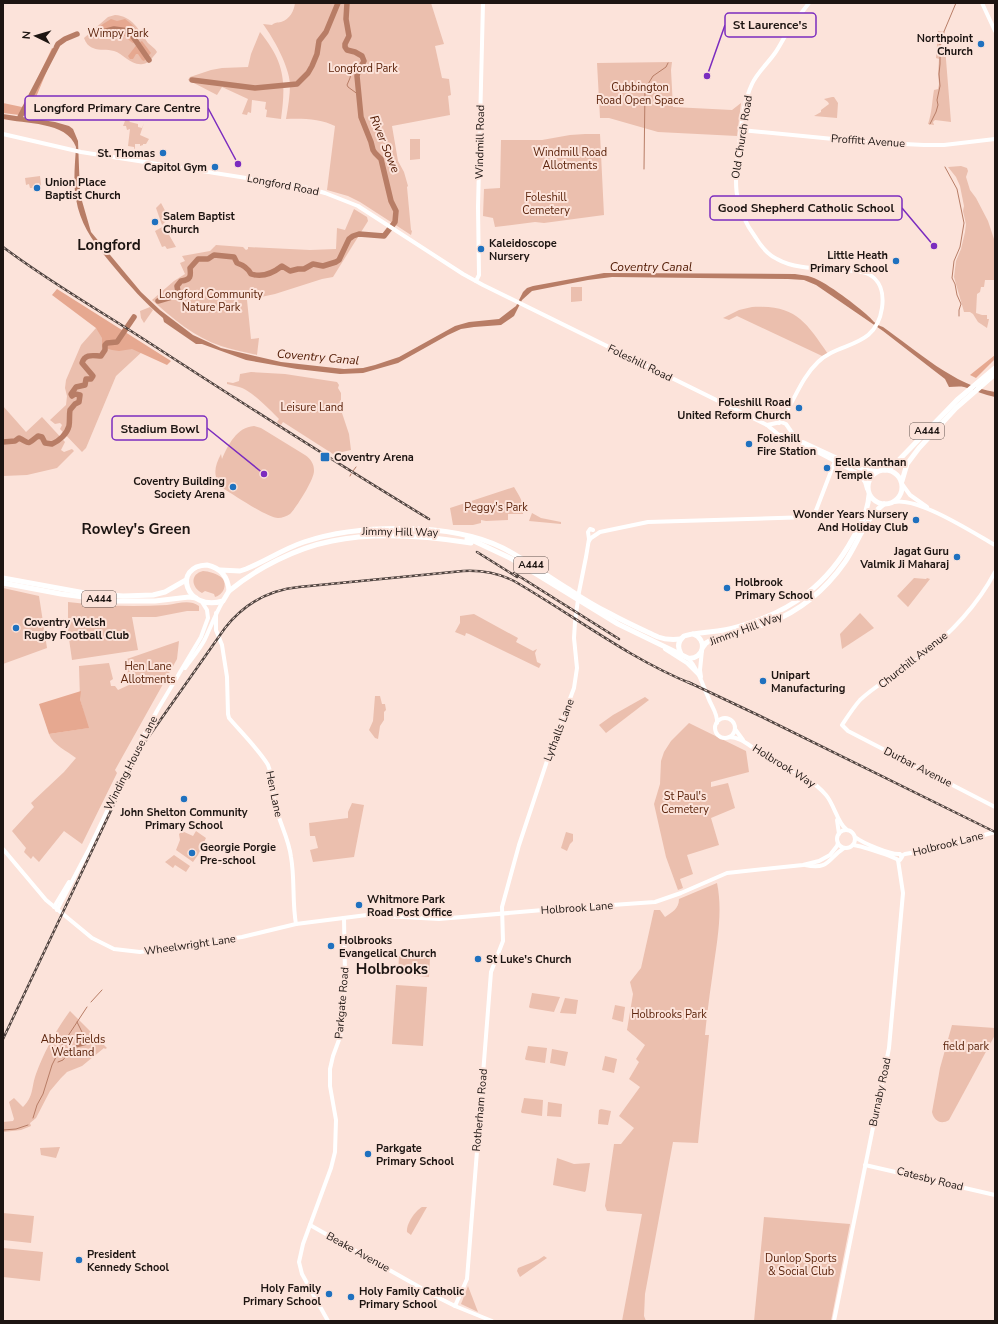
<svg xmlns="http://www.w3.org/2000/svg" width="998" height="1324" font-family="'Nunito Sans',sans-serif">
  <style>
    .green { fill: #ebbfae }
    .forest { fill: #e6a890 }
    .water { fill: #b87d66 }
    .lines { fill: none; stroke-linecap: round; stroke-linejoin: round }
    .stream { stroke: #b87d66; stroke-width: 1 }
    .river { stroke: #b87d66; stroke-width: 5.5 }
    .secondary { stroke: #fff; stroke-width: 4 }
    .highway { stroke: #fff; stroke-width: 5 }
    .rail-casing { stroke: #514541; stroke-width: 2.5 }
    .rail { stroke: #fce3da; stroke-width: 1; stroke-dasharray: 3; stroke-linecap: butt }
    .poi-dot { fill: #1f71bf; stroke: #fce3da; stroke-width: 1.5 }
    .labels { text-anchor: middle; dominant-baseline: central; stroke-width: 4; stroke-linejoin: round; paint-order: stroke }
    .shield { fill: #fce3da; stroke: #60534e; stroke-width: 1 }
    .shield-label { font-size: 10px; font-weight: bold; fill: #1d1512 }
    .park-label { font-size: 11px; fill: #5d250d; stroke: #fce3da }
    .poi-label { font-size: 11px; font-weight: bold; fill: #1d1512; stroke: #fce3da; text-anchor: start }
    .street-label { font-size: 11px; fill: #1d1512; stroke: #fce3da }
    .water-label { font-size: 12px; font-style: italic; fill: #4f1800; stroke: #fce3da }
    .district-label { font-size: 15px; font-weight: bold; fill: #1d1512; stroke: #fce3da }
    .leader { fill: none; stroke: #7b2cbf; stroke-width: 1.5 }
    .callout-dot { fill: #7b2cbf; stroke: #fce3da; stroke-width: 1.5 }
    .callout { fill: #fce3da; stroke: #7b2cbf; stroke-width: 1.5 }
    .callout-label { font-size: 12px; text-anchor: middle; font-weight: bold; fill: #1d1512 }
  </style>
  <rect width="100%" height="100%" fill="#fce3da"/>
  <g class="green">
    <path d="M295 3H431L444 44 435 46 442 78 449 79 451 95 448 96 450 115 392 126 398 161 404 172 408 186 407 187 411 230 412 231 411 235 360 202 348 196 327 190 335 126C322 119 301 118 286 119 288 107 290 96 290 84 289 66 274 39 263 24L272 25C275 22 277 23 281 22 290 19 294 11 295 3Z"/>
    <path d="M115 15C132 16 139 30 148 43 151 46 155 48 157 52 153 57 149 63 143 64 131 66 124 54 114 51 107 49 100 51 93 48 88 46 86 43 84 38L108 17Z"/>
    <path d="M938 31 945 32 941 46 942 48 945 47 951 122 935 120 933 122 934 125 928 124C932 113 932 101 934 90L938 89 939 84 938 74 939 59 936 58Z"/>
    <path d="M260 32C285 63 286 81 281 119L266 117 267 110 265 109 266 102 252 100 251 113 248 112 247 115 242 114 248 99 222 87 217 95 188 80 190 77 211 70 222 68 248 67 251 54Z"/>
    <path d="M672 62 671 70 673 107 732 110 741 103 737 136 658 132 609 118H600L597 63Z"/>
    <path d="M832 97H834L838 103 837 118 814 116 821 112V110L829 104 828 102 824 99Z"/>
    <path d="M122 116 128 117V119L130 122 138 124V127L142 128 144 123 140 135 149 139 146 144H143V145L140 146V144H135V151L134 147 128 146 130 129 127 130 126 126H123L125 121 121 119Z"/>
    <path d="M585 134H600L604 215 544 223 535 222 495 227 493 218 483 216 484 189 500 188 501 140H542L570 135Z"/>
    <path d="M410 139H420V159L410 160Z"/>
    <path d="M961 166 967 168 968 171 966 177 970 190 976 198 988 221 995 242V280H985L984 287H981L980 292 977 294 976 313 982 315H987V319H989L987 328 978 322 973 314 970 312H964L954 277 956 261 961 249 965 232 966 224 963 211 964 206 960 186 956 177 948 167Z"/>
    <path d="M40 176 41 185H40L39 183 35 184V188H30L29 184 26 185 25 178Z"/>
    <path d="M161 203 169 218 162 225 156 208Z"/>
    <path d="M354 209 367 217 368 221 333 277 322 279 275 294 247 300 251 339 259 338 257 355C245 352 232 350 221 346 194 337 172 318 152 300L174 281 185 274 180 263 185 261 182 256 210 251 216 245 243 247 246 250 248 249V247L310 250 336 249 337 228 345 230Z"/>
    <path d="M164 226 176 247 167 249 165 246 162 247 155 231Z"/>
    <path d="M571 287H582V301L571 302Z"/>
    <path d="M150 307 153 310 144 323 141 318 140 311Z"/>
    <path d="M752 307C796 305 805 321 828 354L822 356 820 355 737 316 729 320 723 318 739 310Z"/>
    <path d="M96 328 144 350 116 376 86 448 82 452 60 429 62 425 60 423 55 424 50 420 66 405 67 396 65 388 66 380 81 345Z"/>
    <path d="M251 372 285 374 337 382 339 385 338 388 341 393V410L349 434 351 450 333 454 283 422 281 425 277 422 279 419C271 411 250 389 239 387 235 386 231 385 227 384V382L233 383 239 381 240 374Z"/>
    <path d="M3 406 26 432 42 417 65 442 61 450 64 452 72 449 74 451 57 468 27 475 3 476Z"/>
    <path d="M254 426 261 428 305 455C311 459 314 464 314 471 314 480 296 508 290 514 287 516 282 518 278 518 268 518 234 495 224 489 212 478 214 467 221 454L222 459C228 445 237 427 254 426Z"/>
    <path d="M514 487C519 496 525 503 523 514H508V520L486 521 481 520V523L473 525H453L450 508Z"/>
    <path d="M532 513 541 518 561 522V524L529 521Z"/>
    <path d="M203 571C208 571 218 574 222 578 228 585 223 595 215 597L214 594 205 591 202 593C191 587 190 574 203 571Z"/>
    <path d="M914 578 926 579 927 578 930 579 908 607 897 596Z"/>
    <path d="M3 588 39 596 47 648 3 664Z"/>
    <path d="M68 602C101 606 133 607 167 605 178 604 189 599 199 606V611H187L156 617H132L138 650 72 660 68 632Z"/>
    <path d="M860 613 874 628 842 649 840 634Z"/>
    <path d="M474 614 518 638 516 642 533 651 537 649 535 653 537 662 541 664 539 668 469 634 466 633 465 636 455 632 460 623V616Z"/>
    <path d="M179 641 177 659 115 770 117 773 82 844 64 831 39 862 33 856 31 859 24 852 26 848 12 831 34 807 31 803 64 772 76 758C67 751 53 745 49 734L88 728 80 699 79 666 109 663 113 679 110 681 111 686H115L118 690 131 684 124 660Z"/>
    <path d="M375 696H380L382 704H385L386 710 384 712V720L380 726 378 739 375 738 369 730 373 721Z"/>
    <path d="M645 697 649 700 606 733 599 725 613 715Z"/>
    <path d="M689 723 746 751 749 772 711 782V787L728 783 735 808 711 818 719 845 687 855 693 874 680 879 683 888 678 890 666 857 654 804 660 784 661 761 664 752 671 741Z"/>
    <path d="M352 803 364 805 354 857 313 862 310 850 318 848 315 836H310L309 823 348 818V812Z"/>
    <path d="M182 831 193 836 196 831 206 838 198 855 193 862 176 850 180 840 179 834Z"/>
    <path d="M566 832 573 834V841L570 844 567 851 561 848Z"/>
    <path d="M174 855 190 866 186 872 175 865 173 868 165 862Z"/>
    <path d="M717 883C723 912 717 941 713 971 710 992 707 1013 705 1035H709L698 1143 673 1142 645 1294 644 1316 646 1321H622L642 1214 607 1211 605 1206 614 1144H621L634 1128 619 1116 640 1087 629 1079 639 1062 636 1059 645 1045 627 1030 633 994 630 982 641 968 654 910H660L665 917C672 912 679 909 679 899Z"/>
    <path d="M418 952 426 953 425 958H430L429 977 398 974 399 956 417 957Z"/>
    <path d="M396 985 427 987 423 1046 392 1044Z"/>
    <path d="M532 993 560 997 554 1012 530 1008 529 1007Z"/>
    <path d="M565 998 578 1000 576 1014 560 1013Z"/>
    <path d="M615 1005 625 1007 623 1022 612 1019Z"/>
    <path d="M70 1011 107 1048 105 1049 104 1048 82 1066 67 1072 61 1078 50 1091 36 1118 30 1123 31 1126 21 1130 3 1132V1122L13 1121 14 1119 9 1102 14 1098 23 1107C34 1096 31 1088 36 1074 44 1052 56 1030 70 1011Z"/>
    <path d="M952 1025 995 1028V1035L949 1120C941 1125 934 1121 932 1112L940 1068Z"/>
    <path d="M528 1046 547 1048 545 1063 526 1060 525 1059Z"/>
    <path d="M552 1049 568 1052 565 1066 550 1063Z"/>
    <path d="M605 1056 617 1059 614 1073 602 1070Z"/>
    <path d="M524 1098 543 1100 542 1116 522 1113 521 1112Z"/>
    <path d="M548 1102 562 1104 561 1117 547 1116Z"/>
    <path d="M601 1109 611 1111 608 1125 598 1124V1122L599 1110Z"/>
    <path d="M60 1147 56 1158 41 1155 40 1148Z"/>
    <path d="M557 1158 574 1164 590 1163 586 1190 585 1192 553 1185Z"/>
    <path d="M422 1207H427L411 1235 407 1232C406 1224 415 1211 422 1207Z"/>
    <path d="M3 1213 34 1216 31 1243 3 1240Z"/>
    <path d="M764 1217 850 1224 831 1321H754Z"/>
    <path d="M3 1248 43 1252 40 1281 3 1277Z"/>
    <path d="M544 1256 547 1258 520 1277 517 1271 518 1268 538 1260Z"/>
    <path d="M468 1286 478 1312 461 1304Z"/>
  </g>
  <g class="forest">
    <path d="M111 19 117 21 125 19C132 24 141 31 137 41L133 43C124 37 116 24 105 30 100 32 97 37 91 39V35L103 24Z"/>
    <path d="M142 41 151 53 144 61 142 60 138 54H136L133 59H130L128 56 138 43Z"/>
    <path d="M52 48 55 51 32 107 53 110 52 119 3 113V103L22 107 25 105Z"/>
    <path d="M57 289 171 361 167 365 132 349 119 351 112 350 102 347V338L96 328 52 295Z"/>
    <path d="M995 355V359L976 378 970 375Z"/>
    <path d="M81 691 80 699 89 728 49 734 39 704Z"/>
  </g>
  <g class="water">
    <path d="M3 114 55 122 69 126 73 129 78 141 80 194 91 232 141 292 160 310 193 335 221 348 281 362 344 369 363 368 375 365 399 357 455 326 469 322 499 319 516 306 523 292 527 288 533 286 604 273 795 274C799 275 804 275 808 276 824 280 853 303 866 314 872 319 875 325 883 327 916 350 955 386 995 392V397C984 395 975 390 964 387 959 386 954 387 949 387L945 379 932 369 883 331 816 285 804 280 788 279 612 277 588 280 532 291 522 300 514 316 501 325 474 327 461 329 448 335 398 363 363 373 340 374 297 369 246 360 202 344H196L164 322 163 318C145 303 129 285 114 267 96 245 81 228 76 199 73 182 75 164 76 147 67 121 24 124 3 119Z"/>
    <path d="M81 1032H82L89 1042 86 1045 75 1048Z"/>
  </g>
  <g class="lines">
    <g class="stream">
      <path d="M359 95 348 87 347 85 350 78 351 73 360 66"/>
      <path d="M930 124 936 112 938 105 937 100 940 86 939 74 940 64V41L956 3"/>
      <path d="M945 167 957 189 964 223 960 247 954 261 952 278 955 284 957 295 961 304 959 310V316"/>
      <path d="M644 169 645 89 653 76 666 67 668 63"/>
      <path d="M353 471 356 467"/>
      <path d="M350 476 351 474"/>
      <path d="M91 1002 102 990"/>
      <path d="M77 1022 82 1032"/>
      <path d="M58 1062 63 1060 70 1051 75 1048"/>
      <path d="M33 1118 37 1105 43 1094 52 1065 62 1045 87 1007"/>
      <path d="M3 1130 16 1129 28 1125"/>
    </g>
    <g class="river">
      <path d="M91 35 114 29 129 31 149 60"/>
      <path d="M192 80 255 88 297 84 308 73 312 66 317 54 319 41 326 32 338 3"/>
      <path d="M20 117 58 44 65 39 77 34"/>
      <path d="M158 301 175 296 178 292 177 286 181 281C191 280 191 276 190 268L198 259H208L214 255 234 257 237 263C243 265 248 268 251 274 263 278 273 273 282 266L290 271 298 269H304L313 264 323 266 336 262 339 260 349 239 353 236 359 234 384 236 395 222 396 211 391 201 381 159 375 153 373 150 371 142 361 117 357 76 358 72 364 61 362 56 355 52 347 50 345 47V44L349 36 346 19 347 3"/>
      <path d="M3 442 15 441 19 438C31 444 26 445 38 436L42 437 45 443 52 444C59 441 67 434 69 426 70 421 69 415 70 410L75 404 79 402 80 395 75 394 72 396 71 394 76 387 85 385 86 379H91L93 376 82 363C85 353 94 356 101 356L105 350V345L107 343 117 342 134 317"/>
    </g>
    <g class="secondary">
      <path d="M982 3 995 31"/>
      <path d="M741 130 864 142 924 145H944L995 139"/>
      <path d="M3 134 81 152 304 187 325 193 358 206 463 274 483 285 767 425 779 435H786L795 437"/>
      <path d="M476 281 479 275 478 207 483 3"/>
      <path d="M779 423C794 403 800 379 818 362 839 341 876 349 882 308 884 294 881 279 866 273 859 271 852 271 845 270 823 268 796 270 777 259 768 255 761 246 756 238 730 203 735 178 740 137 742 120 744 101 752 84 757 73 768 63 775 53 780 46 784 37 789 30 795 21 802 12 809 3"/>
      <path d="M767 425 781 422 786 424 795 437 806 446 859 474 865 482 867 489"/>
      <path d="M803 442 859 468 868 470 878 471"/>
      <path d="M902 484 910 495 927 507"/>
      <path d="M894 502C918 497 972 532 995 545"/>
      <path d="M589 541 591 538 600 532 648 522 811 517 815 513 835 461"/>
      <path d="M995 572C977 606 948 636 918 659 899 672 877 684 860 700 853 708 848 716 842 725L848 731 995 807"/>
      <path d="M216 613V630L222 645 227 677 228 714 229 718C240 731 260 751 268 765 273 777 273 792 275 804 279 822 289 839 291 857 295 879 292 902 296 924"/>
      <path d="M665 649 687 663 699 675"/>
      <path d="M688 658C698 669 702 683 708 697 711 706 718 713 717 723"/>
      <path d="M185 668C192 658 200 649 205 639 211 626 216 613 223 601"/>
      <path d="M701 677 700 670 702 650"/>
      <circle cx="725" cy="728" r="10"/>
      <path d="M735 729 743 740"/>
      <path d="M729 737C741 737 748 745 759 752 781 766 808 774 826 795 834 804 838 824 846 829"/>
      <path d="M837 820 839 834"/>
      <circle cx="846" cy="839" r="9"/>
      <path d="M853 845C858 845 895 857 898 860H900L902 857 900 854C890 855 863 843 855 837"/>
      <path d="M3 849 46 900 92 938 114 949 140 952 242 937 296 924 367 915 439 919 555 909 655 902 681 893 727 873 803 865 819 861 830 855 837 846 838 843"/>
      <path d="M901 856 905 854 934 849 995 832"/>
      <path d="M805 865C830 870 827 859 844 848"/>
      <path d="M54 907 69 882"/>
      <path d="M57 910 88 851 140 742 158 709 201 637 208 618 207 610 202 602"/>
      <path d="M865 1165 995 1195"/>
      <path d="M310 1225 437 1297 455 1306 492 1321"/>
      <path d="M455 1306 467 1279 491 972 503 941 502 907 519 845 549 755 574 688 577 668 574 638 575 622 579 592 586 557 589 539 588 532 590 529 593 530"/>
      <path d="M328 1321 302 1274 299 1262 303 1244 331 1168 335 1152 336 1120 330 1086V1069L333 1056 340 1037 343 1018 345 975 344 918"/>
      <path d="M834 1321 889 1048 903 893 898 860"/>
    </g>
    <g class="highway">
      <circle cx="885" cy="487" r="17"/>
      <path d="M885 470 894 465 957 400 995 368"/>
      <path d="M902 481 907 464 919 448 956 408 995 374"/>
      <path d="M467 539 476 542 512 559 618 624 688 658C704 660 708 639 693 634"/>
      <path d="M207 565C221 568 228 577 229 591L223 601C185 612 172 566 207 565Z"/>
      <path d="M220 570 240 571 246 569C266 561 283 549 304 542 358 524 451 522 503 548 526 560 547 576 570 590 582 598 595 606 609 613 625 622 641 629 658 637 666 640 672 640 681 639"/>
      <path d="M3 578 85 593 123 596 153 595 165 592 186 580"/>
      <path d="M3 583 61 594 113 601H155L189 597 196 598"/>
      <path d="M229 591C257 568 296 548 332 541 375 532 427 536 471 543"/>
      <path d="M703 647 706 643 713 639C731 633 751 629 769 623 800 611 826 589 845 562 858 543 865 518 884 504"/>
      <path d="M681 654C677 647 678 641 684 636 692 633 701 633 709 632 720 631 731 629 741 626 792 611 828 584 853 538 861 524 868 511 869 495"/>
    </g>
    <g class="rail-casing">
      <g id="rail">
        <path d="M3 247C48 281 97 309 145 340 239 401 333 461 429 519"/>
        <path d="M477 552 517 577"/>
        <path d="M514 573 619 639"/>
        <path d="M688 682 760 716 995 832"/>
        <path d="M3 1039 140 749 225 628C244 604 268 590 299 587L463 571C481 570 498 573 514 581 573 615 628 658 692 684"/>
      </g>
    </g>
    <use href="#rail" class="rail"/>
  </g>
  <g class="poi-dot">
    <circle cx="981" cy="44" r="4"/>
    <circle cx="163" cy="153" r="4"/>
    <circle cx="215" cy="167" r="4"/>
    <circle cx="37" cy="188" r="4"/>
    <circle cx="155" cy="222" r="4"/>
    <circle cx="481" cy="249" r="4"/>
    <circle cx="896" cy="261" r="4"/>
    <circle cx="799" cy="408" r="4"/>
    <circle cx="749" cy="444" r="4"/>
    <rect x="320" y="452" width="10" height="10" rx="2"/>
    <circle cx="827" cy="468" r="4"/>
    <circle cx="233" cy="487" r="4"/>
    <circle cx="916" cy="520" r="4"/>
    <circle cx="957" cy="557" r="4"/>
    <circle cx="727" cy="588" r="4"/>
    <circle cx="16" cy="628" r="4"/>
    <circle cx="763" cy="681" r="4"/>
    <circle cx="184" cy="799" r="4"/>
    <circle cx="192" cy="853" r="4"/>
    <circle cx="359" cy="905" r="4"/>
    <circle cx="331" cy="946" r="4"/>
    <circle cx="478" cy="959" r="4"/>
    <circle cx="368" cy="1154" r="4"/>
    <circle cx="79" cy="1260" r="4"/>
    <circle cx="329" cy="1294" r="4"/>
    <circle cx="351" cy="1297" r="4"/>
  </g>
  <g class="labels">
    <g class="shield">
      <rect x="910" y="423" width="34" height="16" rx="3"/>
      <rect x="514" y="557" width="34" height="16" rx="3"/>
      <rect x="82" y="591" width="34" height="16" rx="3"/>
    </g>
    <g class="shield-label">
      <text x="927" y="431">A444</text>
      <text x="531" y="565">A444</text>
      <text x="99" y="599">A444</text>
    </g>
    <g class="park-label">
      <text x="118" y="33">Wimpy Park</text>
      <text x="363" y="68">Longford Park</text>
      <text x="640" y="87">Cubbington<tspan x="640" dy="13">Road Open Space</tspan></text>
      <text x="570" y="152">Windmill Road<tspan x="570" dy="13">Allotments</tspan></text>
      <text x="546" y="197">Foleshill<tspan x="546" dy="13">Cemetery</tspan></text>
      <text x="211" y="294">Longford Community<tspan x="211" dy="13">Nature Park</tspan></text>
      <text x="312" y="407">Leisure Land</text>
      <text x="496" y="507">Peggy's Park</text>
      <text x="148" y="666">Hen Lane<tspan x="148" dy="13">Allotments</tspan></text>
      <text x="685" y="796">St Paul's<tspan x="685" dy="13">Cemetery</tspan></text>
      <text x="669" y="1014">Holbrooks Park</text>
      <text x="73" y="1039">Abbey Fields<tspan x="73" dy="13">Wetland</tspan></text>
      <text x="966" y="1046">field park</text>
      <text x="801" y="1258">Dunlop Sports<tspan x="801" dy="13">&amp; Social Club</tspan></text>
    </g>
    <g class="poi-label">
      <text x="973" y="38" text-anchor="end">Northpoint<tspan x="973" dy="13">Church</tspan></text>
      <text x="155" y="153" text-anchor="end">St. Thomas</text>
      <text x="207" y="167" text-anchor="end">Capitol Gym</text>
      <text x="45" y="182">Union Place<tspan x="45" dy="13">Baptist Church</tspan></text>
      <text x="163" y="216">Salem Baptist<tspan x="163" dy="13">Church</tspan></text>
      <text x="489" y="243">Kaleidoscope<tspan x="489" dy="13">Nursery</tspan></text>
      <text x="888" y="255" text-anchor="end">Little Heath<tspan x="888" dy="13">Primary School</tspan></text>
      <text x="791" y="402" text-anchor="end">Foleshill Road<tspan x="791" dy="13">United Reform Church</tspan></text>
      <text x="757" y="438">Foleshill<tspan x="757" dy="13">Fire Station</tspan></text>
      <text x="334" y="457">Coventry Arena</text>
      <text x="835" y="462">Eella Kanthan<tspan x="835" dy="13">Temple</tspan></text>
      <text x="225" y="481" text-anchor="end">Coventry Building<tspan x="225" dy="13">Society Arena</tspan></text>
      <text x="908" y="514" text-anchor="end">Wonder Years Nursery<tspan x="908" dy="13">And Holiday Club</tspan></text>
      <text x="949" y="551" text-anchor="end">Jagat Guru<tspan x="949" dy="13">Valmik Ji Maharaj</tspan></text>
      <text x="735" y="582">Holbrook<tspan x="735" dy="13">Primary School</tspan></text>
      <text x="24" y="622">Coventry Welsh<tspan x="24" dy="13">Rugby Football Club</tspan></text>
      <text x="771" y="675">Unipart<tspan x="771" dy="13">Manufacturing</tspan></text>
      <text x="184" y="812" text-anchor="middle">John Shelton Community<tspan x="184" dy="13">Primary School</tspan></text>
      <text x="200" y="847">Georgie Porgie<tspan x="200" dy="13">Pre-school</tspan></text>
      <text x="367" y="899">Whitmore Park<tspan x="367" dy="13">Road Post Office</tspan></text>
      <text x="339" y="940">Holbrooks<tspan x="339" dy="13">Evangelical Church</tspan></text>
      <text x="486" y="959">St Luke's Church</text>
      <text x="376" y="1148">Parkgate<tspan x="376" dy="13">Primary School</tspan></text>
      <text x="87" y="1254">President<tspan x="87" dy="13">Kennedy School</tspan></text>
      <text x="321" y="1288" text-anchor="end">Holy Family<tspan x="321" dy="13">Primary School</tspan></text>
      <text x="359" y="1291">Holy Family Catholic<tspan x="359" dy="13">Primary School</tspan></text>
    </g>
    <g class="street-label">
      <text transform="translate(742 137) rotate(-81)">Old Church Road</text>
      <text transform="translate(868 141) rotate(4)">Proffitt Avenue</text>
      <text transform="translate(480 142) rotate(-89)">Windmill Road</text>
      <text transform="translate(283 185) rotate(11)">Longford Road</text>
      <text transform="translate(640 363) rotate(26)">Foleshill Road</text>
      <text transform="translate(400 532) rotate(1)">Jimmy Hill Way</text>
      <text transform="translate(746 629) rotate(-20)">Jimmy Hill Way</text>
      <text transform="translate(913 660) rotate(-38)">Churchill Avenue</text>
      <text transform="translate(559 730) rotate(-69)">Lythalls Lane</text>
      <text transform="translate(131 763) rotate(-63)">Winding House Lane</text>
      <text transform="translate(784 766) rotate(32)">Holbrook Way</text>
      <text transform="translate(918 767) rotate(27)">Durbar Avenue</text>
      <text transform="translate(274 794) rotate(78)">Hen Lane</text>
      <text transform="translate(948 844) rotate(-14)">Holbrook Lane</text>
      <text transform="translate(577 908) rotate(-4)">Holbrook Lane</text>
      <text transform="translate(190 945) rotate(-8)">Wheelwright Lane</text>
      <text transform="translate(342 1003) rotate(-85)">Parkgate Road</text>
      <text transform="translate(880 1092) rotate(-78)">Burnaby Road</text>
      <text transform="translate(480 1110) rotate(-85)">Rotherham Road</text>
      <text transform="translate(930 1179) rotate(14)">Catesby Road</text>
      <text transform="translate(358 1252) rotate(29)">Beake Avenue</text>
    </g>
    <g class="water-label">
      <text transform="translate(385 144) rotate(68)">River Sowe</text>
      <text x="651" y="267">Coventry Canal</text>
      <text transform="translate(318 357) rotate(5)">Coventry Canal</text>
    </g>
    <g class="district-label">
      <text x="109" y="245">Longford</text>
      <text x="136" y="529">Rowley's Green</text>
      <text x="392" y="969">Holbrooks</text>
    </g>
  </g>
  <path class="leader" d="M707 76L725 25M238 164L208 108M934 246L902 208M264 474L207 428"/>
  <g class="callout-dot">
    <circle cx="707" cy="76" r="4"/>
    <circle cx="238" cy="164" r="4"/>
    <circle cx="934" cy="246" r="4"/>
    <circle cx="264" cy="474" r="4"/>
  </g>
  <g class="callout">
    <rect x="725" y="13" width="91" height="24" rx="4"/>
    <rect x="25" y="96" width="183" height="24" rx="4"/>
    <rect x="710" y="196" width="192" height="24" rx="4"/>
    <rect x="112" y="416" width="95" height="24" rx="4"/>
  </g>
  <g class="callout-label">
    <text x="770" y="29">St Laurence's</text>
    <text x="117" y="112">Longford Primary Care Centre</text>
    <text x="806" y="212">Good Shepherd Catholic School</text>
    <text x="160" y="433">Stadium Bowl</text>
  </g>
  <rect width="998" height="1324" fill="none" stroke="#1d1512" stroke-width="8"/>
  <g transform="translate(36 36) rotate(275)" stroke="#fce3da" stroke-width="3" paint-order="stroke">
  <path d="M0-3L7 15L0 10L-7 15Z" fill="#1d1512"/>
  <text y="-6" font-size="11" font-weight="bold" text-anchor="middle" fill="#1d1512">N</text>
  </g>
</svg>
